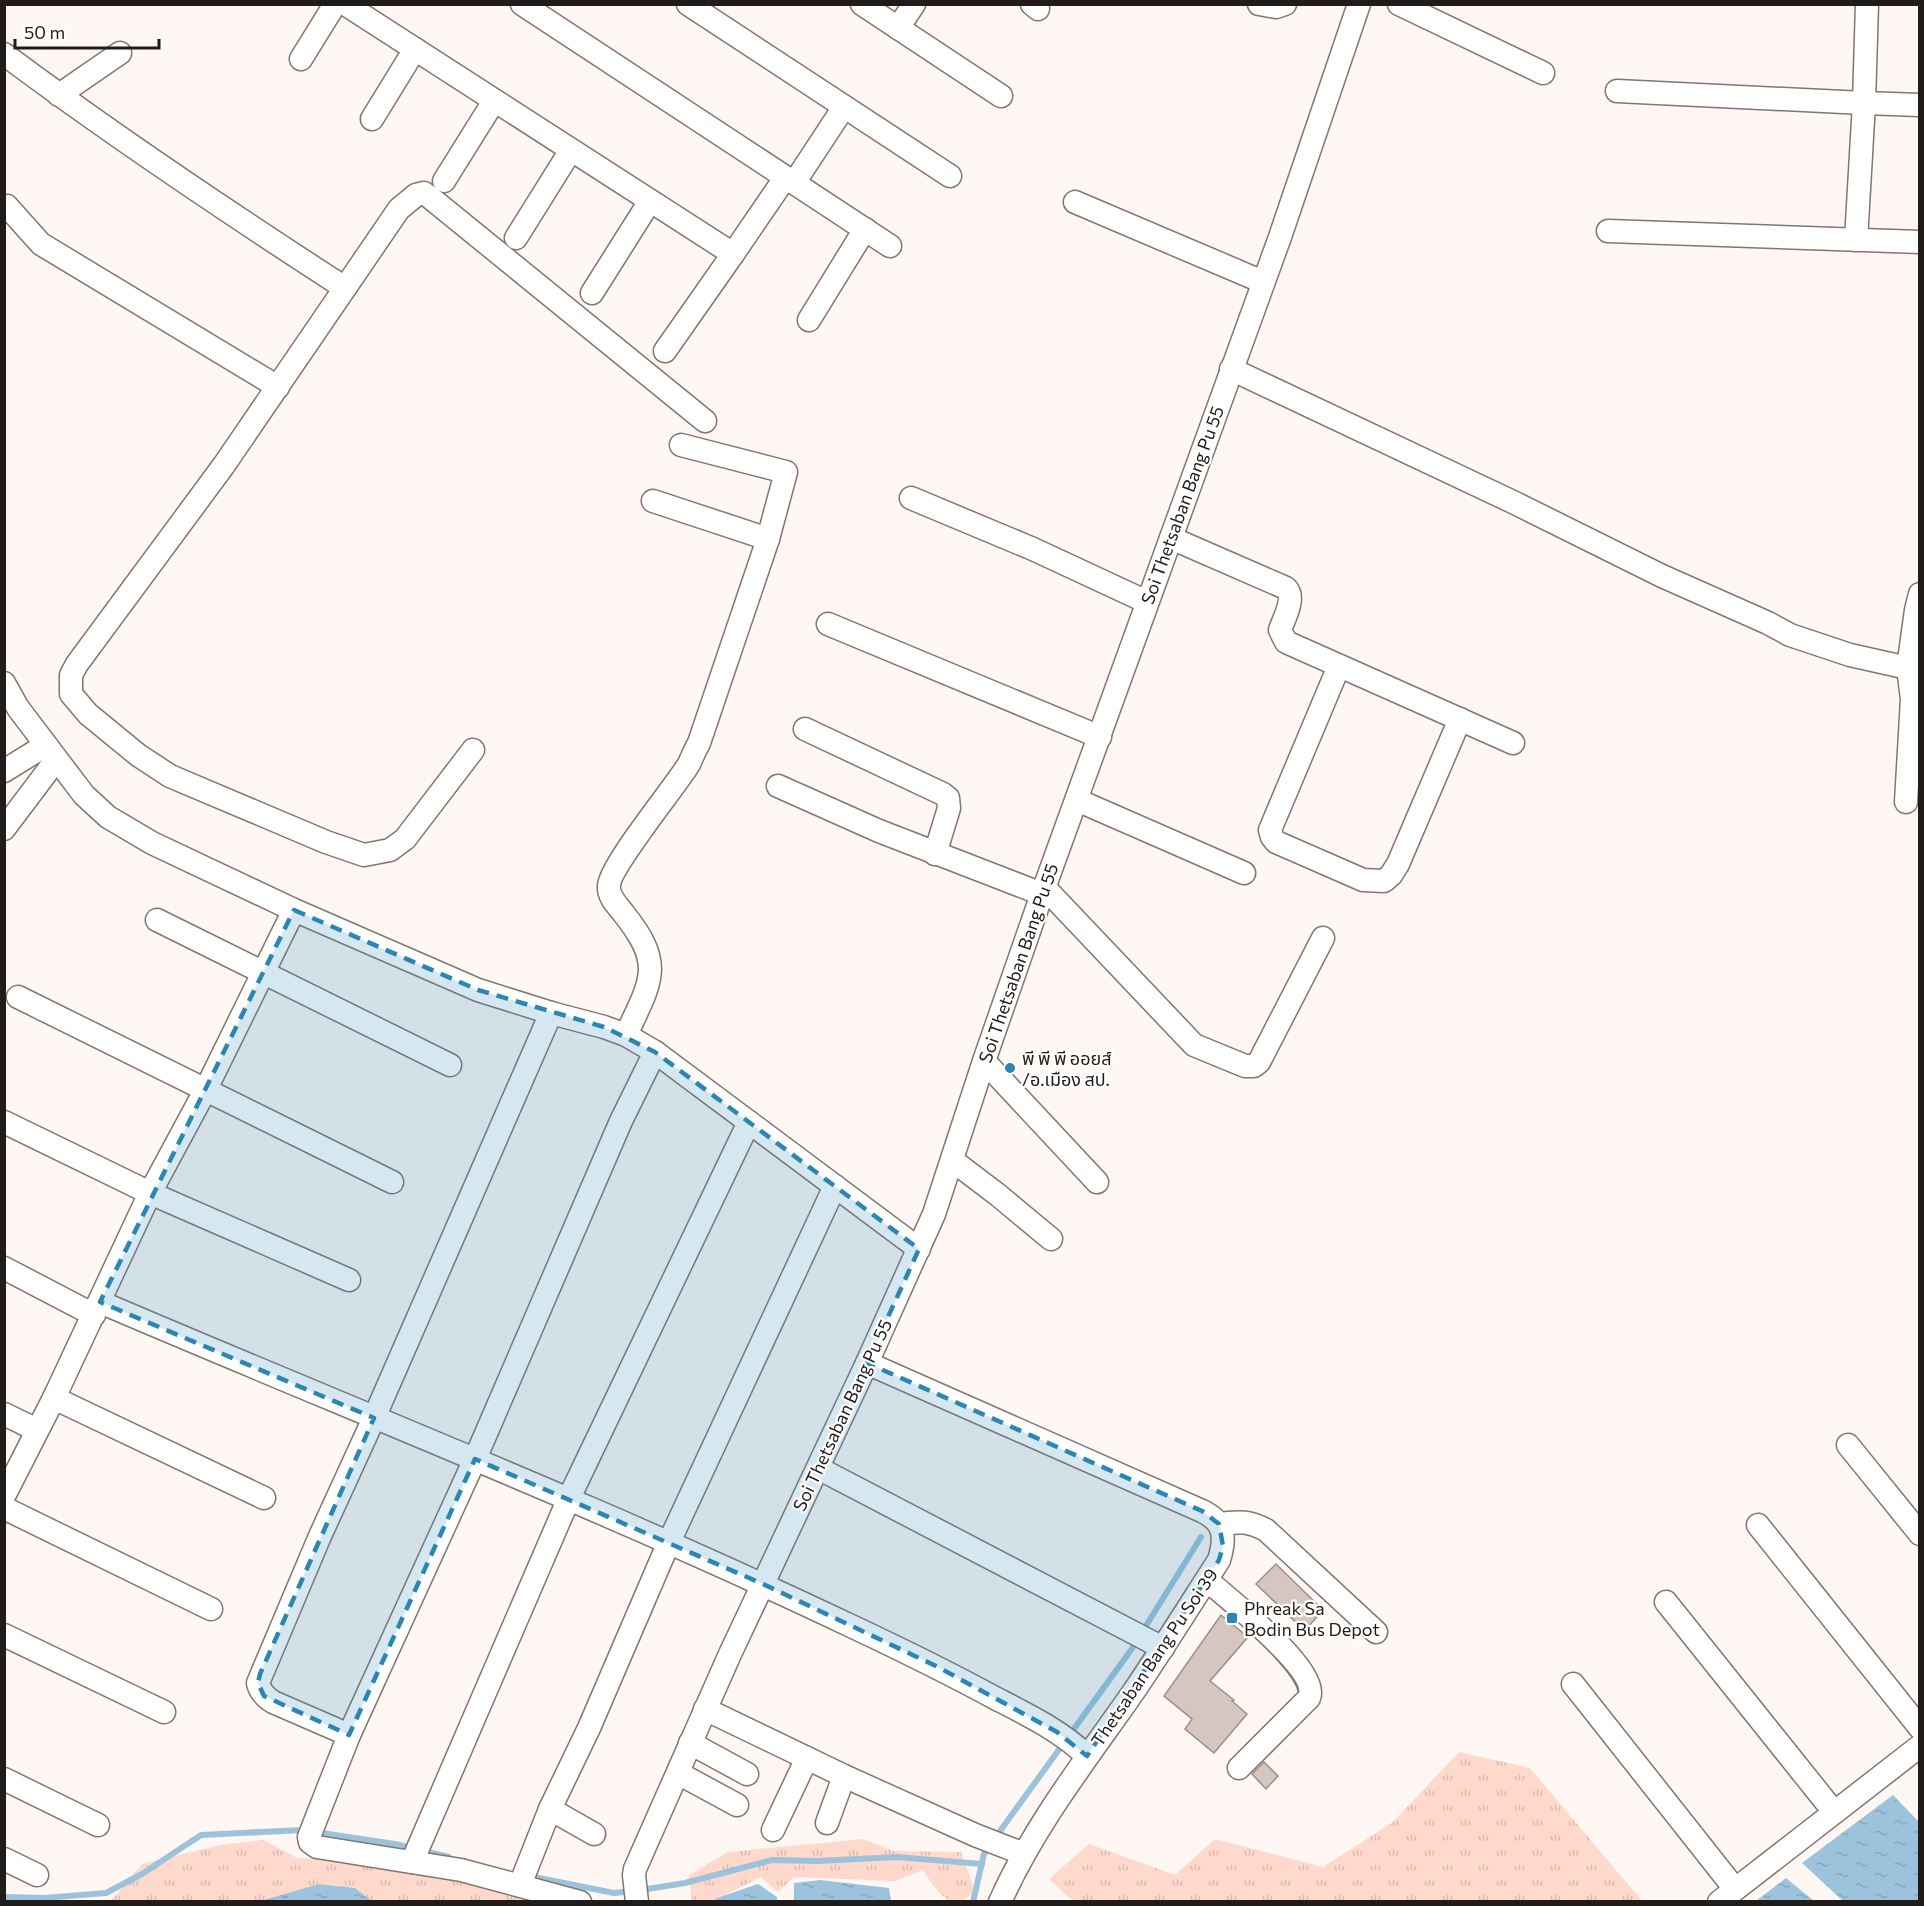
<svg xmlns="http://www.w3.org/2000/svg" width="1924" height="1906" font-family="Commissioner,'Noto Sans Thai',sans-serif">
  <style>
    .grass { fill: url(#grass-tufts) }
    .water { fill: url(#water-ripples) }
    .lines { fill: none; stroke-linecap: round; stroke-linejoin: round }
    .stream { stroke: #9cc3db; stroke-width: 6 }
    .building { fill: #d7c6bf; stroke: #9e8e87; stroke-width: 1.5 }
    .minor-casing { stroke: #84756e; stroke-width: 25 }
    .minor { stroke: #fff; stroke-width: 22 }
    .marked { fill: #2b86b3; fill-opacity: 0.2; stroke: #2b86b3; stroke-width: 4.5; stroke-dasharray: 12 8; stroke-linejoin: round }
    .poi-dot { fill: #2b86b3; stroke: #fff; stroke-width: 2 }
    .labels { text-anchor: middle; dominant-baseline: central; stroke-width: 4.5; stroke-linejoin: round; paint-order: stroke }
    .street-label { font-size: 18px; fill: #211b19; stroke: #fff }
    .poi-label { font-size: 18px; fill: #211b19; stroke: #fff; text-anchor: start }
  </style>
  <defs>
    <pattern id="grass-tufts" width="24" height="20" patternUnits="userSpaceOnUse" patternTransform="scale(1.5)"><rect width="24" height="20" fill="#ffdacc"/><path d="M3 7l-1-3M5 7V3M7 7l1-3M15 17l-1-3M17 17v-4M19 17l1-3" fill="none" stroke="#dabaaf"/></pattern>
    <pattern id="water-ripples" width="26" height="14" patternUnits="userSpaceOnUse" patternTransform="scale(1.5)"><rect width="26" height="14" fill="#9cc3db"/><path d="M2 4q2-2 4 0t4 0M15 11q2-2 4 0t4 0" fill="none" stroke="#86a7bb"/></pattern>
  </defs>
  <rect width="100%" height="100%" fill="#fef7f4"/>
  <g class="grass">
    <path d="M1459 1752 1530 1768 1642 1901 1074 1902 1049 1879 1089 1844 1175 1875 1215 1839 1323 1867 1393 1822Z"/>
    <path d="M863 1839 894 1851 961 1852 975 1891C971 1894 967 1899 963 1901 943 1906 932 1883 923 1870L895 1881 794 1877 778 1892 761 1877 713 1901H692L689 1875 728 1852Z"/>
    <path d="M263 1840 297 1858 402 1861 494 1879 524 1901H372L355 1888 319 1884 260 1901 110 1902 142 1864 221 1845Z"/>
  </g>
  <g class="water">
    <path d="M1893 1795 1919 1822V1901H1843L1802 1863Z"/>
    <path d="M1786 1878 1814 1901H1756Z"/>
    <path d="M820 1880 889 1888 891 1901H794V1883Z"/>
    <path d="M319 1884 355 1888 372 1901H260Z"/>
    <path d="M758 1884 777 1897V1901H713L717 1898Z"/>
  </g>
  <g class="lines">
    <g class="stream">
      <path d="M995 1838 1131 1650 1201 1537"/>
      <path d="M529 1876 614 1893 631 1891"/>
      <path d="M641 1890 685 1883 772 1860 818 1861 897 1857 982 1864"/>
      <path d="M4 1897 44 1898 106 1893 142 1874 201 1835 302 1830 395 1844 449 1857"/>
      <path d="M973 1902 984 1854 989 1847"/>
    </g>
  </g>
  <g class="building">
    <path d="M1276 1564 1323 1610 1308 1627 1305 1624 1302 1628 1256 1584Z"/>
    <path d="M1221 1615 1248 1637 1210 1681 1234 1700 1232 1701 1247 1714 1214 1753 1185 1729 1192 1719 1164 1696Z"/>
    <path d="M1264 1762 1278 1776 1266 1789 1252 1774Z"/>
  </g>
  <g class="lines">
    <g class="minor-casing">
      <g id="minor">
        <path d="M345 4 733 254 785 178"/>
        <path d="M522 4 890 246"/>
        <path d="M688 4 950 176"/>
        <path d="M862 4 1001 96"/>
        <path d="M1032 4 1038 9"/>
        <path d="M1259 4 1276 7 1285 4"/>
        <path d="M1399 4 1543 73"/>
        <path d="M1867 4 1864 103 1920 105"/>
        <path d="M898 28 914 4"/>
        <path d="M4 54C115 137 229 213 345 288"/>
        <path d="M301 59 335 4"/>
        <path d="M1617 91 1864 103 1856 240"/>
        <path d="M59 95 120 53"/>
        <path d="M372 119 415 49"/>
        <path d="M444 181 494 101"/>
        <path d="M794 183 844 107"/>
        <path d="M1075 202 1263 282"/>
        <path d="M7 206 41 244 278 387"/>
        <path d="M1608 231 1920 242"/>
        <path d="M516 238 571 150"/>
        <path d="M592 293 650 201"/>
        <path d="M809 320 865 229"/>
        <path d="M665 351 733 254"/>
        <path d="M1231 369 1515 503 1662 576 1768 623 1790 635 1850 655 1908 668"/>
        <path d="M911 498 1033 549 1147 602"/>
        <path d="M653 501 768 539"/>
        <path d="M1171 538 1286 588C1296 598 1284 618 1280 630L1286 642 1513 743"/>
        <path d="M828 624 1100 737"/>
        <path d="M1339 666 1270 830 1272 837 1276 842 1363 880 1384 881 1391 875 1398 864 1460 719"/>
        <path d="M4 683 18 708 84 795 108 817 152 843 294 910 478 990 551 1013 604 1027 626 1035 655 1052 919 1249"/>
        <path d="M805 729 943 794 948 798 949 808 935 854"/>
        <path d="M473 750 405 839 390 850 364 855 326 842 170 776 138 755 88 714 71 694V675L77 664 224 465 399 209 416 195 424 193 432 199 705 421"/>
        <path d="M4 771 46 745"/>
        <path d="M778 786 879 831 1042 894"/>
        <path d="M1077 800 1244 873"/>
        <path d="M1906 802 1912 699 1908 668 1916 610 1920 594"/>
        <path d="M4 829 56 760"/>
        <path d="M1045 888 1194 1045 1245 1066H1254L1259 1062 1323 938"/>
        <path d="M157 920 450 1065"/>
        <path d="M18 997 392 1182"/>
        <path d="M626 1035C651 981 665 965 624 914 618 906 608 897 609 886 609 867 675 787 689 764 692 757 695 750 699 743L768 539 786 472 681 445"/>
        <path d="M984 1061 1097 1182"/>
        <path d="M4 1122 150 1193 349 1280"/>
        <path d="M952 1160 998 1195 1051 1239"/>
        <path d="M4 1268 94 1315"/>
        <path d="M100 1302C350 1409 603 1508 849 1625 898 1648 947 1672 995 1698 1028 1715 1061 1731 1087 1756"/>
        <path d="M867 1363 1202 1511C1225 1522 1226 1537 1219 1560 1190 1605 1162 1650 1132 1694 1085 1761 1034 1826 1000 1902"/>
        <path d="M54 1398 264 1498"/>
        <path d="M4 1414 37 1430"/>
        <path d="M1848 1445 1920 1534"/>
        <path d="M818 1468 1163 1648"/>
        <path d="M4 1496 54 1398 150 1193 206 1089 294 910"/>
        <path d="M4 1508 211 1609"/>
        <path d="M1219 1524C1239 1522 1247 1520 1266 1530L1376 1632"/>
        <path d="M1758 1525 1920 1728"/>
        <path d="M1207 1580C1227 1598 1321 1671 1309 1698L1239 1768"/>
        <path d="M1666 1602 1834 1812"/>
        <path d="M4 1635 164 1712"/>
        <path d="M1573 1684 1735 1889"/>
        <path d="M705 1709 844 1776 975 1835 1024 1854"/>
        <path d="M349 1735 273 1702C265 1697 260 1692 258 1683L320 1536 374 1418 551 1013"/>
        <path d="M690 1743 747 1774"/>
        <path d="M678 1773 737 1805"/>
        <path d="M4 1779 98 1825"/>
        <path d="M550 1809 594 1834"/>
        <path d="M827 1823 844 1776"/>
        <path d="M773 1830 807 1758"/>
        <path d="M4 1859 37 1875"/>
        <path d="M412 1862 569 1498 749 1122"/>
        <path d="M520 1885 550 1809 589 1728 669 1542 835 1186"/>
        <path d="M580 1902 461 1870 317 1847 310 1842 309 1837 349 1735 475 1459 621 1121 655 1052"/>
        <path d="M637 1902 634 1875 635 1869 730 1654 867 1363 934 1214 984 1061 1042 894 1280 237 1359 4"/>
        <path d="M1719 1902 1920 1746"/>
      </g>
    </g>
    <use href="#minor" class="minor"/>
  </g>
  <path class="marked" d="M294 910 478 990 604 1027 655 1052 919 1249 867 1363 1202 1511 1219 1524 1223 1546 1219 1560 1087 1756 1057 1732 936 1666 763 1584 475 1459 349 1735 264 1696 258 1683 260 1674 374 1418 100 1302Z"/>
  <g class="poi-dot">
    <circle cx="1010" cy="1068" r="6"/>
    <rect x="1226" y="1612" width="12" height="12" rx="3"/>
  </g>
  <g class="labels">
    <g class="street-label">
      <text transform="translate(1182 505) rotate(-70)">Soi Thetsaban Bang Pu 55</text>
      <text transform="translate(1018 963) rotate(-71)">Soi Thetsaban Bang Pu 55</text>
      <text transform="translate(842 1415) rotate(-65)">Soi Thetsaban Bang Pu 55</text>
      <text transform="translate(1154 1657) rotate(-56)">Thetsaban Bang Pu Soi 39</text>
    </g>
    <g class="poi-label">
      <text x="1022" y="1058">พี พี พี ออยส์<tspan x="1022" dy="21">/อ.เมือง สป.</tspan></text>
      <text x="1244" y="1608">Phreak Sa<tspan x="1244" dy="21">Bodin Bus Depot</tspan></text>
    </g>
  </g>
  <rect width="1924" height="1906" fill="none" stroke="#211b19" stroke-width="12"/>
  <path d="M15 39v9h144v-9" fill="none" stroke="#211b19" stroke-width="3"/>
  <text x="24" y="39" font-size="18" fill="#211b19" stroke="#ffffff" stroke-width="4.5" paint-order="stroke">50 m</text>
</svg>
